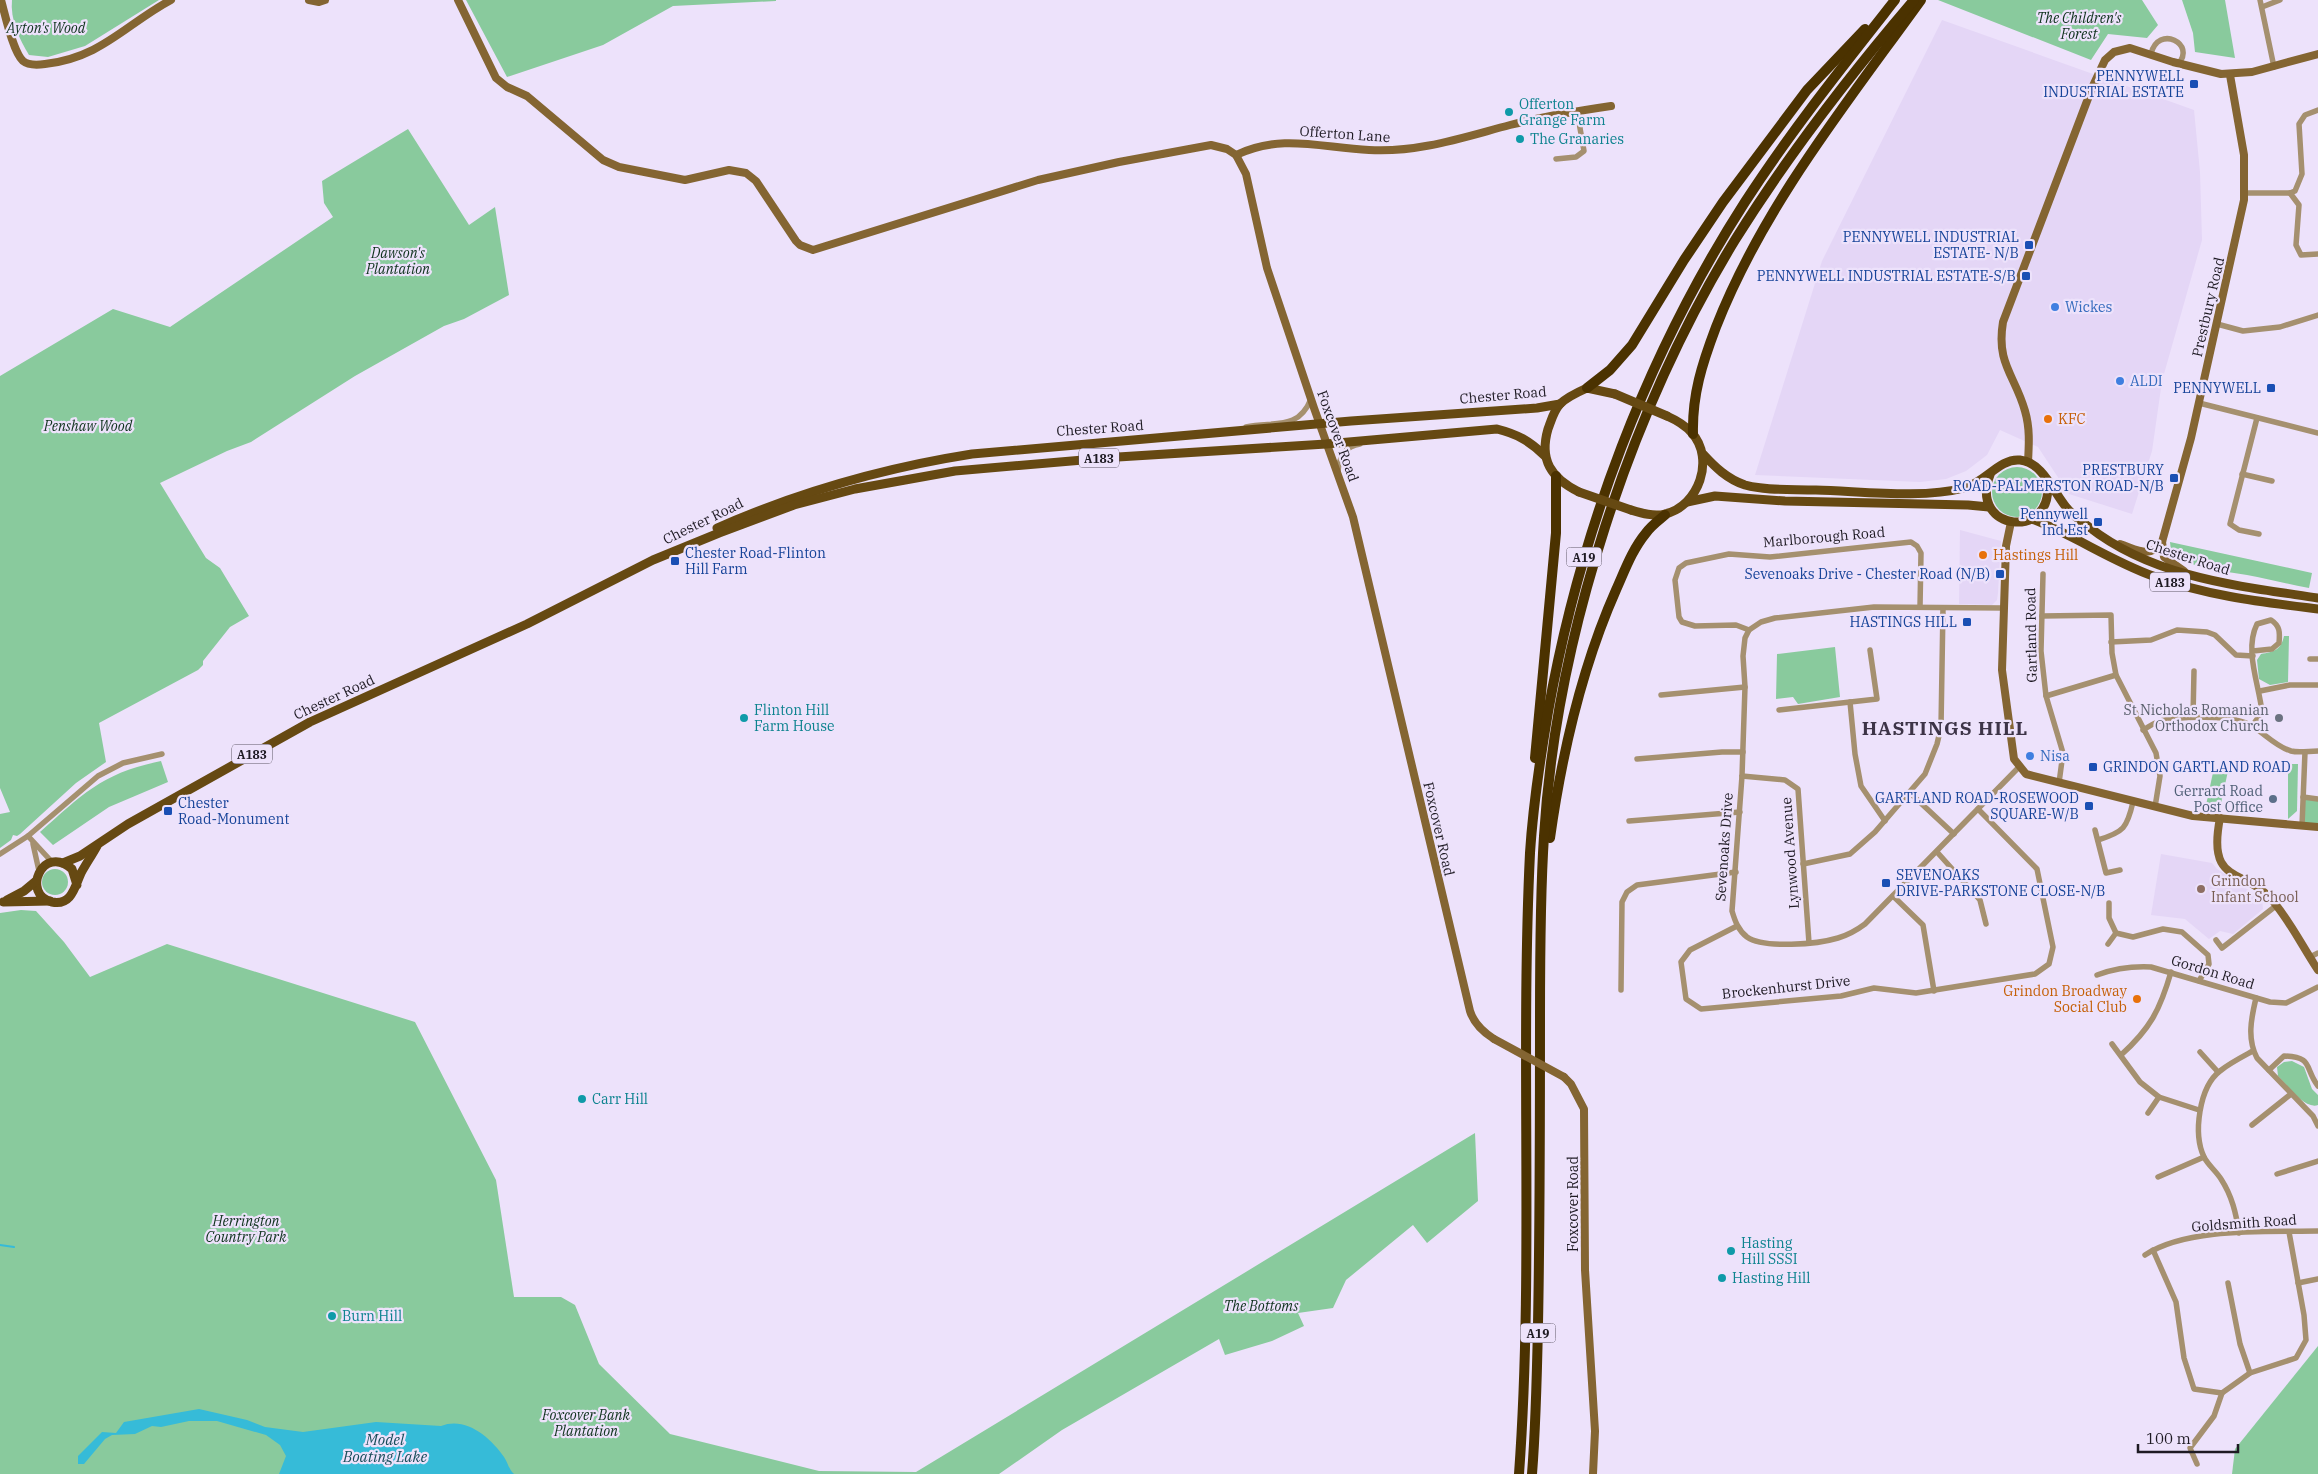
<svg xmlns="http://www.w3.org/2000/svg" width="2318" height="1474" font-family="'IBM Plex Serif',serif">
  <style>
    .built { fill: #e4d6f6 }
    .green { fill: #89ca9d }
    .water { fill: #36bbd8 }
    .lines { fill: none; stroke-linecap: round; stroke-linejoin: round }
    .stream { stroke: #36bbd8; stroke-width: 2 }
    .street { stroke: #a5906f; stroke-width: 5.5 }
    .secondary { stroke: #846532; stroke-width: 8 }
    .primary { stroke: #664912; stroke-width: 9 }
    .highway { stroke: #4b3200; stroke-width: 10 }
    .secondary-bridge { stroke: #846532; stroke-width: 8 }
    .primary-bridge { stroke: #664912; stroke-width: 9 }
    .transit-dot { fill: #1a4fb4; stroke: #ede2fb; stroke-width: 2 }
    .culture-dot { fill: #0f9aa8; stroke: #ede2fb; stroke-width: 2 }
    .shop-dot { fill: #3f7fe0; stroke: #ede2fb; stroke-width: 2 }
    .food-dot { fill: #e8710a; stroke: #ede2fb; stroke-width: 2 }
    .worship-dot { fill: #6b7280; stroke: #ede2fb; stroke-width: 2 }
    .service-dot { fill: #5c6f8a; stroke: #ede2fb; stroke-width: 2 }
    .education-dot { fill: #8d6e63; stroke: #ede2fb; stroke-width: 2 }
    .labels { text-anchor: middle; dominant-baseline: central; stroke-width: 4.5; stroke-linejoin: round; paint-order: stroke }
    .shield { fill: #ede2fb; stroke: #5c5664; stroke-width: 1 }
    .shield-label { font-size: 12px; font-weight: bold; fill: #1e1a23 }
    .park-label { font-size: 14px; font-style: italic; fill: #0e321c; stroke: #ede2fb }
    .transit-label { font-size: 14px; fill: #164399; stroke: #ede2fb; text-anchor: end }
    .culture-label { font-size: 14px; fill: #0d838f; stroke: #ede2fb; text-anchor: start }
    .street-label { font-size: 14px; fill: #1e1a23; stroke: #ede2fb }
    .shop-label { font-size: 14px; fill: #366cbe; stroke: #ede2fb; text-anchor: start }
    .food-label { font-size: 14px; fill: #c56008; stroke: #ede2fb; text-anchor: start }
    .worship-label { font-size: 14px; fill: #5b616d; stroke: #ede2fb; text-anchor: end }
    .service-label { font-size: 14px; fill: #4e5e75; stroke: #ede2fb; text-anchor: end }
    .education-label { font-size: 14px; fill: #785e54; stroke: #ede2fb; text-anchor: start }
    .water-label { font-size: 15px; font-style: italic; fill: #174d5a; stroke: #ede2fb }
    .district-label { font-size: 19px; font-weight: bold; letter-spacing: 1px; fill: #3d3447; stroke: #ede2fb }
  </style>
  <rect width="100%" height="100%" fill="#ede2fb"/>
  <g class="built">
    <path d="M1942 20 2194 110 2200 172 2202 240 2162 381 2152 451 2132 514 2069 494 2038 447 2000 430 1987 455 1966 471 1946 479 1920 482 1755 475 1822 261Z"/>
    <path d="M1960 530 2001 541 1998 593 1997 600 1992 605 1959 604Z"/>
    <path d="M2161 854 2212 863 2217 869 2262 899 2263 909 2233 934 2220 931 2209 939 2185 919 2151 915Z"/>
  </g>
  <g class="green">
    <path d="M12 0H159L85 46 48 57 29 55C19 39 10 19 12 0Z"/>
    <path d="M466 0H776V1L673 6 603 45 507 77Z"/>
    <path d="M1938 0H2142L2158 25 2147 38 2108 34 2091 60Z"/>
    <path d="M2182 0H2225L2235 58 2195 52 2193 33Z"/>
    <path d="M408 129 469 225 495 207 509 295 464 319 444 326 355 376 251 442 227 451 160 483 206 558 220 568 249 616 230 627 203 661V665L198 670 99 723 106 762 76 783 20 834 17 836 13 835 11 840 0 848V814L10 812 0 788V376L113 309 170 327 333 217 324 203 322 181Z"/>
    <circle cx="2017" cy="492" r="25"/>
    <path d="M2170 542 2312 573 2309 588C2288 584 2268 579 2247 575 2223 571 2189 569 2171 551Z"/>
    <path d="M2284 636H2289L2288 682 2270 685 2259 679 2257 660 2261 654C2274 652 2281 650 2284 636Z"/>
    <path d="M1835 647 1840 697 1798 704 1793 697 1776 699 1777 654Z"/>
    <path d="M161 761 168 782 109 807 53 845 40 832C83 794 102 773 161 761Z"/>
    <path d="M2288 764H2298L2297 811 2288 819Z"/>
    <path d="M2214 768 2228 771 2220 808 2206 805Z"/>
    <path d="M2303 797 2318 799V827L2302 826Z"/>
    <circle cx="55" cy="882" r="13"/>
    <path d="M21 910 36 911 64 942 90 977 167 944 415 1022 496 1180 514 1297H561L575 1305 599 1364 670 1434 819 1471 916 1472 1475 1133 1478 1201 1427 1243 1413 1225 1346 1280 1333 1308 1298 1313 1304 1326 1272 1341 1225 1355 1219 1339 1062 1430 999 1474H0V913Z"/>
    <path d="M2292 1061 2304 1067 2312 1089 2318 1095V1105C2305 1110 2287 1085 2278 1076L2277 1067 2284 1062Z"/>
    <path d="M2318 1346V1474H2232L2235 1449Z"/>
  </g>
  <path class="water" d="M199 1409 247 1420 265 1427 303 1432 376 1422 441 1426C466 1416 491 1438 504 1457 508 1463 509 1470 514 1474H279L286 1456 280 1445 266 1435 217 1421H189L161 1427 152 1426 135 1434 112 1435 105 1439 84 1464H78V1456L102 1432 116 1433 124 1422Z"/>
  <g class="lines">
    <path class="stream" d="M0 1245 14 1247"/>
    <g class="street">
      <path d="M2260 0 2274 67"/>
      <path d="M2262 7 2280 0"/>
      <path d="M2151 54C2158 24 2197 44 2178 64"/>
      <path d="M1556 159 1576 157 1584 151 1577 111"/>
      <path d="M2244 193H2290L2295 191 2302 174 2299 124 2305 115 2318 110"/>
      <path d="M2290 193 2299 205 2296 245 2301 255 2318 254"/>
      <path d="M2217 324 2243 331 2280 327 2318 315"/>
      <path d="M2199 403 2318 433"/>
      <path d="M2257 418 2230 524 2239 530 2259 534"/>
      <path d="M1246 427C1274 421 1298 431 1311 399"/>
      <path d="M1338 471C1339 457 1346 446 1360 444"/>
      <path d="M2242 474 2272 481"/>
      <path d="M2043 574 2041 651 2046 696 2063 753 2059 783"/>
      <path d="M2004 608 1874 607 1775 618 1761 622 1749 630 1745 638 1743 656 1745 687 1742 776 1732 911C1735 921 1738 930 1747 937 1764 949 1818 944 1838 938 1848 935 1857 930 1865 924L2019 767"/>
      <path d="M2042 616 2111 615 2112 653 2116 675 2156 753 2160 776 2155 807"/>
      <path d="M1749 630 1736 625 1695 626 1682 622 1679 617 1675 580 1679 568 1686 563 1729 554 1770 557 1911 542 1917 546 1921 553 1920 607"/>
      <path d="M2111 642 2151 640 2177 630 2207 632 2215 635 2236 655 2253 656"/>
      <path d="M2310 659H2318"/>
      <path d="M2260 691 2290 685H2318"/>
      <path d="M1661 695 1745 687"/>
      <path d="M2046 696 2116 675"/>
      <path d="M1850 702 1855 754 1861 786 1885 821"/>
      <path d="M1779 710 1877 699 1870 650"/>
      <path d="M2193 717 2194 671"/>
      <path d="M2252 726 2262 712C2259 684 2244 650 2257 624L2271 620C2280 626 2280 632 2279 643L2272 649 2253 651"/>
      <path d="M2143 730C2148 727 2154 723 2160 721 2179 716 2231 715 2248 724 2263 731 2274 746 2291 751 2299 753 2309 751 2318 751"/>
      <path d="M1637 759 1722 752H1743"/>
      <path d="M1742 776 1785 780 1798 789 1809 943"/>
      <path d="M1910 793 1954 834"/>
      <path d="M2303 797 2318 799"/>
      <path d="M1629 821 1740 812"/>
      <path d="M2302 826 2305 752"/>
      <path d="M2095 830 2106 873 2120 870"/>
      <path d="M28 836 52 862"/>
      <path d="M2098 840C2124 832 2127 828 2133 802"/>
      <path d="M33 844 39 871"/>
      <path d="M1937 852 1980 900 1986 924"/>
      <path d="M0 854 28 836 98 776 123 763 162 754"/>
      <path d="M1803 864 1850 854 1875 832 1925 774 1937 744 1941 727 1943 608"/>
      <path d="M1893 896 1923 925 1934 991"/>
      <path d="M2109 903V918L2116 933 2133 937 2163 929 2182 932 2208 955 2209 964 2199 981"/>
      <path d="M1737 926 1690 950 1681 962 1686 999 1701 1009 1841 996 1874 988 1916 993 2035 974 2049 964 2053 947 2037 869 1978 809"/>
      <path d="M2216 940 2222 948 2277 905"/>
      <path d="M2108 944 2116 933"/>
      <path d="M2310 957 2318 953"/>
      <path d="M2097 975C2116 968 2131 966 2151 967L2270 1002 2286 1003 2318 987"/>
      <path d="M1621 990 1622 902 1627 892 1637 885 1736 872"/>
      <path d="M2256 998C2251 1019 2247 1039 2257 1058L2313 1116 2318 1126"/>
      <path d="M2112 1044 2140 1082 2159 1097 2199 1110"/>
      <path d="M2200 1052 2218 1072"/>
      <path d="M2121 1055C2150 1029 2160 1010 2171 972"/>
      <path d="M2269 1070 2284 1056C2314 1057 2304 1068 2318 1086"/>
      <path d="M2148 1113 2159 1097"/>
      <path d="M2252 1125 2291 1094"/>
      <path d="M2277 1174 2318 1161"/>
      <path d="M2158 1177 2204 1157"/>
      <path d="M2239 1233C2236 1213 2232 1196 2221 1179 2216 1171 2208 1165 2204 1157 2193 1134 2199 1087 2220 1071 2230 1063 2242 1057 2253 1051"/>
      <path d="M2153 1250 2176 1302 2184 1358 2194 1389 2222 1393 2250 1373 2296 1358 2306 1340 2304 1315 2289 1232"/>
      <path d="M2145 1255C2187 1227 2268 1232 2318 1231"/>
      <path d="M2228 1283 2240 1344 2250 1373"/>
      <path d="M2298 1283 2318 1279"/>
      <path d="M2197 1464 2190 1448 2214 1416 2222 1393"/>
    </g>
    <g class="secondary">
      <path d="M1 0C5 14 13 52 23 61 29 66 38 65 45 64 101 58 126 24 171 0"/>
      <path d="M309 0 319 2 325 0"/>
      <path d="M458 0 496 78 507 87 527 96 603 160 619 167 685 180 729 170 746 173 756 181 796 241 800 245 813 250 1038 180 1119 162 1211 145 1227 149 1236 155 1246 174 1267 268 1314 408 1353 517 1470 1011C1474 1024 1483 1032 1494 1039"/>
      <path d="M1236 155C1282 133 1322 148 1369 150 1418 153 1464 137 1510 125 1543 116 1577 111 1611 106"/>
      <path d="M2028 462C2029 444 2030 428 2025 411 2015 375 1996 364 2003 322L2092 88 2105 60 2114 52 2130 48 2173 62 2221 74 2252 72 2318 54"/>
      <path d="M2011 522 2006 546 2002 670 2014 759 2026 774 2193 816 2318 827"/>
      <path d="M2120 544C2138 550 2150 559 2162 542"/>
      <path d="M2184 571 2164 557 2162 542 2191 438 2244 200V155L2230 75"/>
      <path d="M2220 818C2206 889 2247 865 2276 905 2292 925 2304 949 2318 970"/>
      <path d="M1564 1077 1571 1084 1584 1109 1585 1270 1595 1431 1593 1474"/>
    </g>
    <g class="primary">
      <path d="M1703 454C1715 467 1727 479 1745 485 1767 491 1793 489 1816 490 1860 491 1922 499 1964 488 1985 483 1999 458 2020 460 2042 462 2053 491 2066 507 2072 515 2081 521 2089 527 2154 578 2239 586 2318 598"/>
      <path d="M1990 475C1968 532 2056 541 2047 481"/>
      <path d="M1579 492C1551 478 1539 460 1548 429 1551 421 1554 410 1560 404 1567 397 1578 392 1587 388L1615 394"/>
      <path d="M1687 502 1715 496 1785 501 1968 505 1989 507"/>
      <path d="M1631 510C1641 513 1654 517 1665 514 1699 506 1715 459 1692 433 1685 425 1676 420 1667 416"/>
      <path d="M2032 519C2074 535 2111 561 2153 576 2207 596 2262 602 2318 609"/>
      <path d="M717 528C799 492 883 468 972 454L1351 421 1537 408 1560 404"/>
      <path d="M63 863 80 856 128 824 310 722 527 624 653 560 719 533 794 505 855 489 955 471 1118 457 1326 444 1497 429C1517 434 1530 441 1545 456"/>
      <path d="M77 885 72 869C42 843 21 895 52 902 72 906 75 886 81 873 86 864 92 855 97 846"/>
      <path d="M7 900 24 891 36 881"/>
      <path d="M3 902 50 901"/>
    </g>
    <g class="highway">
      <path d="M1587 388 1610 370 1632 345 1684 260 1723 202 1807 90 1865 29"/>
      <path d="M1693 434C1692 395 1702 364 1716 327 1763 207 1846 104 1921 0"/>
      <path d="M1535 758 1556 533V476"/>
      <path d="M1550 838C1562 753 1581 669 1616 590 1625 570 1632 550 1646 533 1651 526 1659 520 1665 515"/>
      <path d="M1519 1474C1534 1267 1520 1060 1530 853 1533 806 1540 759 1548 712 1580 532 1646 356 1745 202 1791 131 1843 66 1895 0"/>
      <path d="M1532 1474C1536 1424 1537 1374 1538 1324 1540 1222 1540 1119 1540 1017 1540 956 1540 896 1544 836 1556 637 1631 410 1735 240 1788 155 1849 76 1914 0"/>
    </g>
    <path class="secondary-bridge" d="M1494 1039 1564 1077"/>
    <g class="primary-bridge">
      <path d="M1615 394 1667 416"/>
      <path d="M1579 492 1631 510"/>
    </g>
  </g>
  <g class="transit-dot">
    <rect x="2189" y="79" width="10" height="10" rx="2.5"/>
    <rect x="2024" y="240" width="10" height="10" rx="2.5"/>
    <rect x="2021" y="271" width="10" height="10" rx="2.5"/>
    <rect x="2266" y="383" width="10" height="10" rx="2.5"/>
    <rect x="2169" y="473" width="10" height="10" rx="2.5"/>
    <rect x="2093" y="517" width="10" height="10" rx="2.5"/>
    <rect x="670" y="556" width="10" height="10" rx="2.5"/>
    <rect x="1995" y="569" width="10" height="10" rx="2.5"/>
    <rect x="1962" y="617" width="10" height="10" rx="2.5"/>
    <rect x="2088" y="762" width="10" height="10" rx="2.5"/>
    <rect x="2084" y="801" width="10" height="10" rx="2.5"/>
    <rect x="163" y="806" width="10" height="10" rx="2.5"/>
    <rect x="1881" y="878" width="10" height="10" rx="2.5"/>
  </g>
  <g class="culture-dot">
    <circle cx="1509" cy="112" r="5"/>
    <circle cx="1520" cy="139" r="5"/>
    <circle cx="744" cy="718" r="5"/>
    <circle cx="582" cy="1099" r="5"/>
    <circle cx="1731" cy="1251" r="5"/>
    <circle cx="1722" cy="1278" r="5"/>
    <circle cx="332" cy="1316" r="5"/>
  </g>
  <g class="shop-dot">
    <circle cx="2055" cy="307" r="5"/>
    <circle cx="2120" cy="381" r="5"/>
    <circle cx="2030" cy="756" r="5"/>
  </g>
  <g class="food-dot">
    <circle cx="2048" cy="419" r="5"/>
    <circle cx="1983" cy="555" r="5"/>
    <circle cx="2137" cy="999" r="5"/>
  </g>
  <circle class="worship-dot" cx="2279" cy="718" r="5"/>
  <circle class="service-dot" cx="2273" cy="799" r="5"/>
  <circle class="education-dot" cx="2201" cy="889" r="5"/>
  <g class="labels">
    <g class="shield">
      <rect x="1079" y="448.5" width="40" height="19" rx="4"/>
      <rect x="1566.5" y="547.5" width="35" height="19" rx="4"/>
      <rect x="2150" y="572.5" width="40" height="19" rx="4"/>
      <rect x="232" y="744.5" width="40" height="19" rx="4"/>
      <rect x="1520.5" y="1323.5" width="35" height="19" rx="4"/>
    </g>
    <g class="shield-label">
      <text x="1099" y="458">A183</text>
      <text x="1584" y="557">A19</text>
      <text x="2170" y="582">A183</text>
      <text x="252" y="754">A183</text>
      <text x="1538" y="1333">A19</text>
    </g>
    <g class="park-label">
      <text x="2079" y="18">The Children's<tspan x="2079" dy="16">Forest</tspan></text>
      <text x="46" y="28">Ayton's Wood</text>
      <text x="398" y="253">Dawson's<tspan x="398" dy="16">Plantation</tspan></text>
      <text x="88" y="426">Penshaw Wood</text>
      <text x="246" y="1221">Herrington<tspan x="246" dy="16">Country Park</tspan></text>
      <text x="1261" y="1306">The Bottoms</text>
      <text x="586" y="1415">Foxcover Bank<tspan x="586" dy="16">Plantation</tspan></text>
    </g>
    <g class="transit-label">
      <text x="2184" y="76">PENNYWELL<tspan x="2184" dy="16">INDUSTRIAL ESTATE</tspan></text>
      <text x="2019" y="237">PENNYWELL INDUSTRIAL<tspan x="2019" dy="16">ESTATE- N/B</tspan></text>
      <text x="2016" y="276">PENNYWELL INDUSTRIAL ESTATE-S/B</text>
      <text x="2261" y="388">PENNYWELL</text>
      <text x="2164" y="470">PRESTBURY<tspan x="2164" dy="16">ROAD-PALMERSTON ROAD-N/B</tspan></text>
      <text x="2088" y="514">Pennywell<tspan x="2088" dy="16">Ind Est</tspan></text>
      <text x="685" y="553" text-anchor="start">Chester Road-Flinton<tspan x="685" dy="16">Hill Farm</tspan></text>
      <text x="1990" y="574">Sevenoaks Drive - Chester Road (N/B)</text>
      <text x="1957" y="622">HASTINGS HILL</text>
      <text x="2103" y="767" text-anchor="start">GRINDON GARTLAND ROAD</text>
      <text x="2079" y="798">GARTLAND ROAD-ROSEWOOD<tspan x="2079" dy="16">SQUARE-W/B</tspan></text>
      <text x="178" y="803" text-anchor="start">Chester<tspan x="178" dy="16">Road-Monument</tspan></text>
      <text x="1896" y="875" text-anchor="start">SEVENOAKS<tspan x="1896" dy="16">DRIVE-PARKSTONE CLOSE-N/B</tspan></text>
    </g>
    <g class="culture-label">
      <text x="1519" y="104">Offerton<tspan x="1519" dy="16">Grange Farm</tspan></text>
      <text x="1530" y="139">The Granaries</text>
      <text x="754" y="710">Flinton Hill<tspan x="754" dy="16">Farm House</tspan></text>
      <text x="592" y="1099">Carr Hill</text>
      <text x="1741" y="1243">Hasting<tspan x="1741" dy="16">Hill SSSI</tspan></text>
      <text x="1732" y="1278">Hasting Hill</text>
      <text x="342" y="1316">Burn Hill</text>
    </g>
    <g class="street-label">
      <text transform="translate(1345 134) rotate(4)">Offerton Lane</text>
      <text transform="translate(2208 307) rotate(-77)">Prestbury Road</text>
      <text transform="translate(1503 395) rotate(-5)">Chester Road</text>
      <text transform="translate(1100 428) rotate(-4)">Chester Road</text>
      <text transform="translate(1338 436) rotate(70)">Foxcover Road</text>
      <text transform="translate(703 521) rotate(-26)">Chester Road</text>
      <text transform="translate(1824 537) rotate(-5)">Marlborough Road</text>
      <text transform="translate(2188 557) rotate(18)">Chester Road</text>
      <text transform="translate(2031 635) rotate(-91)">Gartland Road</text>
      <text transform="translate(334 697) rotate(-25)">Chester Road</text>
      <text transform="translate(1439 829) rotate(77)">Foxcover Road</text>
      <text transform="translate(1724 847) rotate(-86)">Sevenoaks Drive</text>
      <text transform="translate(1790 853) rotate(-94)">Lynwood Avenue</text>
      <text transform="translate(2213 972) rotate(17)">Gordon Road</text>
      <text transform="translate(1786 987) rotate(-6)">Brockenhurst Drive</text>
      <text transform="translate(1573 1204) rotate(-90)">Foxcover Road</text>
      <text transform="translate(2244 1223) rotate(-4)">Goldsmith Road</text>
    </g>
    <g class="shop-label">
      <text x="2065" y="307">Wickes</text>
      <text x="2130" y="381">ALDI</text>
      <text x="2040" y="756">Nisa</text>
    </g>
    <g class="food-label">
      <text x="2058" y="419">KFC</text>
      <text x="1993" y="555">Hastings Hill</text>
      <text x="2127" y="991" text-anchor="end">Grindon Broadway<tspan x="2127" dy="16">Social Club</tspan></text>
    </g>
    <g class="worship-label">
      <text x="2269" y="710">St Nicholas Romanian<tspan x="2269" dy="16">Orthodox Church</tspan></text>
    </g>
    <g class="service-label">
      <text x="2263" y="791">Gerrard Road<tspan x="2263" dy="16">Post Office</tspan></text>
    </g>
    <g class="education-label">
      <text x="2211" y="881">Grindon<tspan x="2211" dy="16">Infant School</tspan></text>
    </g>
    <g class="water-label">
      <text x="385" y="1439">Model<tspan x="385" dy="17">Boating Lake</tspan></text>
    </g>
    <g class="district-label">
      <text x="1945" y="728">HASTINGS HILL</text>
    </g>
  </g>
  <path d="M2138 1444v8h100v-8" fill="none" stroke="#1e1a23" stroke-width="2.5"/>
  <text x="2146" y="1444" font-size="15" fill="#1e1a23" stroke="#ede2fb" stroke-width="4" paint-order="stroke">100 m</text>
</svg>
